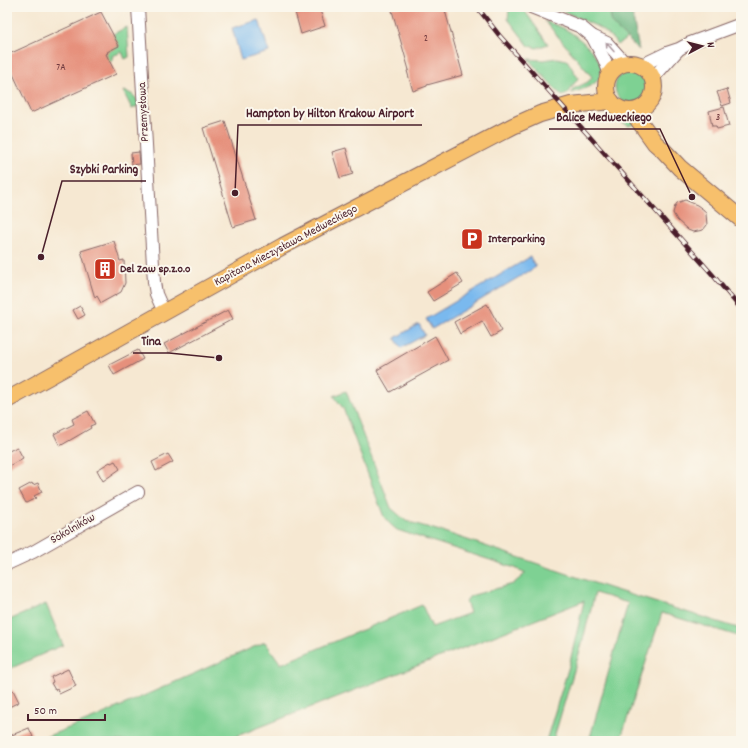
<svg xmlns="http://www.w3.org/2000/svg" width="748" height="748" font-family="Dekko,sans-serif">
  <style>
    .green { fill: #7ed193; stroke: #64785f }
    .forest { fill: #66b37d; stroke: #586954 }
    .water { fill: #7ab9ee; stroke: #626c8c }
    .building { fill: #e6907c }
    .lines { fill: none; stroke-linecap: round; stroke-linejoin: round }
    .minor-casing { stroke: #866565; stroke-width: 14 }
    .major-casing { stroke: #866565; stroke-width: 18 }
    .minor { stroke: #fff; stroke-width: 12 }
    .major { stroke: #f7c06c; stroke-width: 16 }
    .rail-casing { stroke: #4a1f2b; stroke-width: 4.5 }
    .rail { stroke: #fbf7ec; stroke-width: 3; stroke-dasharray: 9; stroke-linecap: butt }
    .oneway { stroke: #ae9aa0 }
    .labels { text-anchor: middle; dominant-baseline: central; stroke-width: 4; stroke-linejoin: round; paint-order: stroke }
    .number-label { font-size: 10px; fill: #713b3f }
    .street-label { font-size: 12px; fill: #4a1f2b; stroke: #fbf7ec }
    .poi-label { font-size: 12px; font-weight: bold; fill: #4a1f2b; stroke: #fbf7ec; text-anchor: start }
    .leader { fill: none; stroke: #4a1f2b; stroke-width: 1.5 }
    .callout-dot { fill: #4a1f2b; stroke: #fbf7ec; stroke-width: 1.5 }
    .callout-label { font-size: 13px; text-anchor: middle; font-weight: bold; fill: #4a1f2b; stroke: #fbf7ec; stroke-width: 4; stroke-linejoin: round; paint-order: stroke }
  </style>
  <rect width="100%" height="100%" fill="#fbf7ec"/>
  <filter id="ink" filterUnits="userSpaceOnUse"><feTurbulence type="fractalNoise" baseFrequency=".025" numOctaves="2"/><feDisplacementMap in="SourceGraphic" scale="8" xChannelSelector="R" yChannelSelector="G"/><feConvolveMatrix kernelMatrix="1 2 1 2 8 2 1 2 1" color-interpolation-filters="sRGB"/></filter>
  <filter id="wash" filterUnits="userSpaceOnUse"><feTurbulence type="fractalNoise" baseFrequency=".012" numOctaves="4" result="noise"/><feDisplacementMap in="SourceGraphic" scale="16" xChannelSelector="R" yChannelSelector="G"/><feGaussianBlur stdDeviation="0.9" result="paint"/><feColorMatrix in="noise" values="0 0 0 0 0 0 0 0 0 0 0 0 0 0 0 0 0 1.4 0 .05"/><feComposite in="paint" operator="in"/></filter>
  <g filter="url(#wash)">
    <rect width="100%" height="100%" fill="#f6e8d2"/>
    <g class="green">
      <path d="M512 7H522L548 44 537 48 529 46 508 19 509 9Z"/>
      <path d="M554 7H609L612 24 627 38 618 45 608 34 596 26Z"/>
      <path d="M545 21C553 24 563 27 570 32 582 40 612 65 597 81 591 87 580 90 572 93L573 89 588 82 592 77Z"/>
      <path d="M127 27 129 57 125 59 122 52 112 56 113 60 110 62 106 54 107 53V52L119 46 113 34Z"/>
      <path d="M557 58 567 60 578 78 567 94 562 96 528 59 543 60Z"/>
      <circle cx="631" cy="87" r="16"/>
      <path d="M123 91C133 93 136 97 140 105L132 109Z"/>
      <path d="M610 107 629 116 636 123 629 126 600 109Z"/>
      <path d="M346 391 391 508 406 521 447 533 612 589 741 629V637L662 613 620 741H589L628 603 595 593 581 647 553 741H546L569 666 584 601 224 741H35L94 718 265 642 281 664 422 605 432 627 470 613 466 601 470 596 513 584 526 573 515 568 397 530 390 524 384 517 343 408 334 396Z"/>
      <path d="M46 604 63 645 7 670V621Z"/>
    </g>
    <path class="forest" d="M609 7H631L639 50 612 24Z"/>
    <g class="water">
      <path d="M259 20 269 52 241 60 232 28Z"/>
      <path d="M530 257 536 267 432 329 426 319Z"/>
      <path d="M419 324 425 335 401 348 395 338Z"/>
    </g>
    <g id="blocks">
      <g class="building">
        <path d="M310 7H319L325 26 301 34 295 12Z"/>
        <path d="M391 7H444L463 75 427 85V86L413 91 407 71 409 70Z"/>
        <path d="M101 12 119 46 107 52 108 53 106 54 116 74 31 113 7 61V55Z"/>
        <path d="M727 89 731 103 722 106 717 92Z"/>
        <path d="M724 107 729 126 717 129 716 126H712L709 111Z"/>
        <path d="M225 121 256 220 233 227 203 128Z"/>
        <path d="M346 148 353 174 340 178 332 152Z"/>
        <path d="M139 152 140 164 132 165 131 153Z"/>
        <path d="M685 200 697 205 704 210 706 214 707 225 703 230 693 232 688 230 677 220 673 213 675 206 677 203Z"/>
        <path d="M114 241 120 261 124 260 125 283 121 292 101 303 97 296 95 298 81 251Z"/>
        <path d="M457 273 463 283 433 301 427 292Z"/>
        <path d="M487 304 502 331 491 337 482 321 460 334 454 322Z"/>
        <path d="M80 306 85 315 78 319 73 310Z"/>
        <path d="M228 310 233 319 169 353 164 344Z"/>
        <path d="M435 336 448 360 390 392 377 370Z"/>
        <path d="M138 350 143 359 114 375 109 365Z"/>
        <path d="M88 411 95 424 90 426 91 428 60 446 54 434 74 424 72 419Z"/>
        <path d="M17 447 23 458 9 466 7 462V452Z"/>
        <path d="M168 454 173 462 156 471 152 462Z"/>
        <path d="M115 461 120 469 103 481 97 470 110 462 111 463Z"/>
        <path d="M32 483 33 485 38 483 42 492 34 496 36 498 26 503 19 490Z"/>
        <path d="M68 669 76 686 59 694 57 689 55 690 51 683 53 682 51 677Z"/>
        <path d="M13 690 19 702 7 708V692Z"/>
        <path d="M29 728 33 737 23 741H7V737Z"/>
      </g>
    </g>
  </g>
  <g filter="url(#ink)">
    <use href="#blocks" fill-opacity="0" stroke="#866565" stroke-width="1"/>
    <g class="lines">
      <g class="minor-casing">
        <g id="minor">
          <path d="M138 7 154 282 156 294 164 312"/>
          <path d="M531 7 581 27 592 36 607 43 625 63"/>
          <path d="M592 36 604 59 610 74"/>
          <path d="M642 65 667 53 679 49 690 43 741 24"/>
          <path d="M653 78 678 50"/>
          <path d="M7 564 33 552 138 492"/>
        </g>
      </g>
      <g class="major-casing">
        <g id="major">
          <circle cx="630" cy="87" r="24"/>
          <path d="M632 111 655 143 663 150 680 168 741 219"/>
          <path d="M7 400 283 246 513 126 540 114 571 105 611 101"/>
        </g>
      </g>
      <use href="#minor" class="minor"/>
      <use href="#major" class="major"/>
      <g class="rail-casing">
        <path id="rail" d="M477 7 499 35 712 274 741 309"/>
      </g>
      <use href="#rail" class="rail"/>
    </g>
    <defs><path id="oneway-shaft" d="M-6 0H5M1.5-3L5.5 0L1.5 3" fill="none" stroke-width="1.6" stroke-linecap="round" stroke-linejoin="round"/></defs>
    <use class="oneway" href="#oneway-shaft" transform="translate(610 47) rotate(-131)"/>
  </g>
  <defs>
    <g id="parking-square" transform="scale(1.15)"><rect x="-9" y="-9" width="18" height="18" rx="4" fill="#c8321e" stroke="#fbf7ec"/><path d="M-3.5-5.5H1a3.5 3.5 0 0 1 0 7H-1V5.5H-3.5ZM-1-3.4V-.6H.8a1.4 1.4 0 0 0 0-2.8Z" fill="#fff"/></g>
    <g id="building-square" transform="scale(1.15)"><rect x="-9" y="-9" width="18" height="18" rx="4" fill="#c8321e" stroke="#fbf7ec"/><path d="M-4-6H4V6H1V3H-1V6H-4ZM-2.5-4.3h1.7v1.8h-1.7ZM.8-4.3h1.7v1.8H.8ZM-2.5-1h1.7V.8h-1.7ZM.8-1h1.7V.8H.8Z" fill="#fff"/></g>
  </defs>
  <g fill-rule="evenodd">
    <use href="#parking-square" x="472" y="239"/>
    <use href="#building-square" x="105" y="269"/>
  </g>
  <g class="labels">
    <g class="number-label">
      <text x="426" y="39">2</text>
      <text x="61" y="68">7A</text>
      <text x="718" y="118">3</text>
    </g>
    <g class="street-label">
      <text transform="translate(144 112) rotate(-93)">Przemysłowa</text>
      <text transform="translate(286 246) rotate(-28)">Kapitana Mieczysława Medweckiego</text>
      <text transform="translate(73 529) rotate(-30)">Sokolników</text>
    </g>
    <g class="poi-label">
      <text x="488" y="239">Interparking</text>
      <text x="120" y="269">Del Zaw sp.z.o.o</text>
    </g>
  </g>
  <path class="leader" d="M235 193L238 125H422M692 197L660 129H549M41 257L62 181H146M219 358L169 353H133"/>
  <g class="callout-dot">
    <circle cx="235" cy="193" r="4"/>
    <circle cx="692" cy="197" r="4"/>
    <circle cx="41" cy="257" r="4"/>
    <circle cx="219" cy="358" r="4"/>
  </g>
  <g class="callout-label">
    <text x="330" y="117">Hampton by Hilton Krakow Airport</text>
    <text x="604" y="121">Balice Medweckiego</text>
    <text x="104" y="173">Szybki Parking</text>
    <text x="151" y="345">Tina</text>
  </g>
  <rect width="748" height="748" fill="none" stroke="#fbf7ec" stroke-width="24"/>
  <g transform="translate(702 46) rotate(83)" stroke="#fbf7ec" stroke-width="3" paint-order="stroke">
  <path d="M0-3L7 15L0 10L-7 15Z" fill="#4a1f2b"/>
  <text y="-6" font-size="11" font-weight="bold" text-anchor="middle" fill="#4a1f2b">N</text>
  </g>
  <path d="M28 714v6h77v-6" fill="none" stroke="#4a1f2b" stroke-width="2"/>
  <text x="34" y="714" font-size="12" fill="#4a1f2b" stroke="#fbf7ec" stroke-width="3" paint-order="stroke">50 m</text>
</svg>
